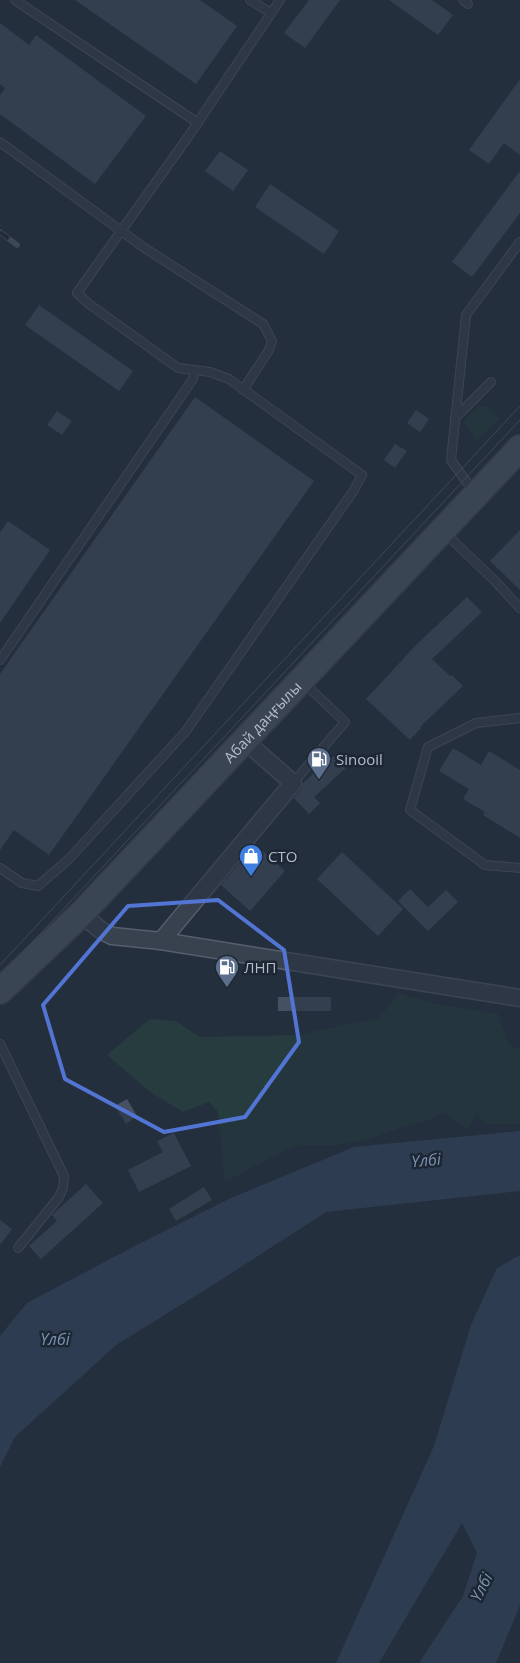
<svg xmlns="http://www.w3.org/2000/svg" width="520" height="1663" font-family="'Open Sans',sans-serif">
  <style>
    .green { fill: #263c3f }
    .water { fill: #394c67 }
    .building { fill: #455162 }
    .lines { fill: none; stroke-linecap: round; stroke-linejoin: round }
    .lane-casing { stroke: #565f6c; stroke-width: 10 }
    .street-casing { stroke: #565f6c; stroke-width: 19 }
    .primary-casing { stroke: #414a57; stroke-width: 28 }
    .lane { stroke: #38414e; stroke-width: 8 }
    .street { stroke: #38414e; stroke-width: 16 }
    .primary { stroke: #56606e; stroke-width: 25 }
    .tram { stroke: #5a6575; stroke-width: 1 }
    .rail-casing { stroke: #5a6575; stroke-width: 5.5 }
    .rail { stroke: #1d2633; stroke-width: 4; stroke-dasharray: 11; stroke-linecap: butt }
    .marked { fill: none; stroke: #5274d3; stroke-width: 4; stroke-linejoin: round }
    .labels { text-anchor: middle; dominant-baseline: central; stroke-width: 5; stroke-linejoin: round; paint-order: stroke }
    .street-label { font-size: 15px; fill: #b4bcc9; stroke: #1d2633 }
    .poi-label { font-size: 15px; fill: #b4bcc9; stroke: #1d2633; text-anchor: start }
    .water-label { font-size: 16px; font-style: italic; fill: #7c92b1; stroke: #1d2633 }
  </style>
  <rect width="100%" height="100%" fill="#242f3e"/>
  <g class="green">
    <path d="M477 406 488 407 500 419 477 441 464 422Z"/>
    <path d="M399 993 431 1003 498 1014 509 1045 520 1049V1124H484L477 1113 467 1129 444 1112 424 1122 405 1126 367 1140 335 1145 294 1146 225 1182 218 1112 209 1102 183 1112 150 1092 107 1055 150 1019 176 1021 200 1037 297 1035 379 1018Z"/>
  </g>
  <g class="water">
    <path d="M520 1131V1191L326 1212 213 1285 116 1345 15 1437 0 1467V1336L27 1303 131 1248 231 1198 354 1147Z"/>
    <path d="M520 1255V1605L496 1663H419L463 1596 477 1553 462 1523 379 1663H336L434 1446 471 1325 497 1268Z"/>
  </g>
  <g class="building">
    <path d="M75 0H200L237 26 196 84Z"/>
    <path d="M309 0H340L305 48 284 33Z"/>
    <path d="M389 0H432L453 15 438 35Z"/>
    <path d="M0 23 29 45 36 35 146 116 95 184 0 114V95L5 88 0 84Z"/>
    <path d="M520 79V155L504 143 489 164 469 150Z"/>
    <path d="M220 151 248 170 233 191 205 171Z"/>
    <path d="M520 171V213L472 277 452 262Z"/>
    <path d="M270 184 339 231 324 254 255 207Z"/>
    <path d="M39 305 133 371 119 391 25 325Z"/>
    <path d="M195 397 314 481 49 855 14 830 0 850V674Z"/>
    <path d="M416 410 429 419 420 432 407 423Z"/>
    <path d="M57 411 72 421 62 435 47 425Z"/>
    <path d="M395 444 407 451 395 468 384 460Z"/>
    <path d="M8 521 50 550 0 623V533Z"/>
    <path d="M520 530V590L490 561Z"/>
    <path d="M467 597 482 612 432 659 450 676 452 675 463 686 420 727 421 728 410 740 366 699 416 645Z"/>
    <path d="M453 748 481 765 489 751 520 770V838L483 815 485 812 463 799 469 789 439 771Z"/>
    <path d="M337 753 348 766 314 797 320 803 309 814 294 798 301 789 303 783Z"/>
    <path d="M255 844 285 871 250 911 221 885Z"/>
    <path d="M342 852 403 909 378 936 317 879Z"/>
    <path d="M410 889 428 907 446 890 458 902 428 931 398 901Z"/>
    <rect x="278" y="997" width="53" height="14"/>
    <path d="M127 1099 137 1116 126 1124 115 1106Z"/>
    <path d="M174 1133 191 1166 139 1192 128 1170 163 1152 157 1141Z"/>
    <path d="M86 1184 103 1203 41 1259 29 1246 57 1221 52 1215 53 1214Z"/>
    <path d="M204 1187 212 1200 176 1221 169 1209Z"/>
    <path d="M0 1220 12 1229 0 1245Z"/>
  </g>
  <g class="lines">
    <g class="lane-casing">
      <g id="lane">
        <path d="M15 0 198 123"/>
        <path d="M250 0 271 13"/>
        <path d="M463 0 468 4"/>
        <path d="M0 142 143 247 263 324 272 341 269 350 243 390"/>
        <path d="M455 418 491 382"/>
        <path d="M473 491 451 460 466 315 520 242"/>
        <path d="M445 533 495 581 520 608"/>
        <path d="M0 660 193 379 195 370"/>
        <path d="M520 718 476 723 428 747 410 810 485 865 520 868"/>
        <path d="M293 783 345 722 303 682"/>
        <path d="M0 868 22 883 38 886 69 859 186 731 354 490 362 475 229 379 210 372 178 368 89 304 77 293 188 137 280 0"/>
        <path d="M0 1044 64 1176 63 1188 59 1197 18 1248"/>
      </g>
    </g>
    <g class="street-casing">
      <g id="street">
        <path d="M81 914 102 931 112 936 161 941 520 998"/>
        <path d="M161 941 293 783 244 740"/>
      </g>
    </g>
    <g class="primary-casing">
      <g id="primary">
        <path id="s1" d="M0 991 81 914 520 448"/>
      </g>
    </g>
    <use href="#lane" class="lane"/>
    <use href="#street" class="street"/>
    <use href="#primary" class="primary"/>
    <g class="tram">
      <path d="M0 965 520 406"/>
      <path d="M0 977 520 420"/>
    </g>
    <g class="rail-casing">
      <path id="rail" d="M0 232 17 245"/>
    </g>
    <use href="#rail" class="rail"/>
  </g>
  <path d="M0 0H520V1663H0ZM218 900 284 950 299 1042 245 1117 164 1132 65 1079 43 1005 128 906Z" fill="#242f3e" fill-opacity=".55" fill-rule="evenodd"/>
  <path class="marked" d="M218 900 284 950 299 1042 245 1117 164 1132 65 1079 43 1005 128 906Z"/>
  <defs>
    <g id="fuel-pin" transform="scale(1.25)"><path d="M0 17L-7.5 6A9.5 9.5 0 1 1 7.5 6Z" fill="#5c6f8a" stroke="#1d2633"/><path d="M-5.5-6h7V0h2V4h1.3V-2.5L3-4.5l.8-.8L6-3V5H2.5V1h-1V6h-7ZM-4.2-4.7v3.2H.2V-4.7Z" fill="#fff"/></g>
    <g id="shop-pin" transform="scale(1.25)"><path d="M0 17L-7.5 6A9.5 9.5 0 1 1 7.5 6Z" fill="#3f7fe0" stroke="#1d2633"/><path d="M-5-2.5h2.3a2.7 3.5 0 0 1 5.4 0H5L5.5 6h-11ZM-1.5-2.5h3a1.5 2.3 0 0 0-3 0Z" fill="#fff"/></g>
  </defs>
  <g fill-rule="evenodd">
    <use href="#fuel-pin" x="319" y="759"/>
    <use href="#shop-pin" x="251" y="856"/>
    <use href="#fuel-pin" x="227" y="967"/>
  </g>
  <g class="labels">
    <g class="street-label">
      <text stroke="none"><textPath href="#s1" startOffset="376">Абай даңғылы</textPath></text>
    </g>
    <g class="poi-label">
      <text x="336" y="759">Sinooil</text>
      <text x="268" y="856">СТО</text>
      <text x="244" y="967">ЛНП</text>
    </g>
    <g class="water-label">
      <text transform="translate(426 1160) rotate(-5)">Үлбі</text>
      <text x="55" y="1339">Үлбі</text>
      <text transform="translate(481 1587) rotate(-63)">Үлбі</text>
    </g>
  </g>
</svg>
